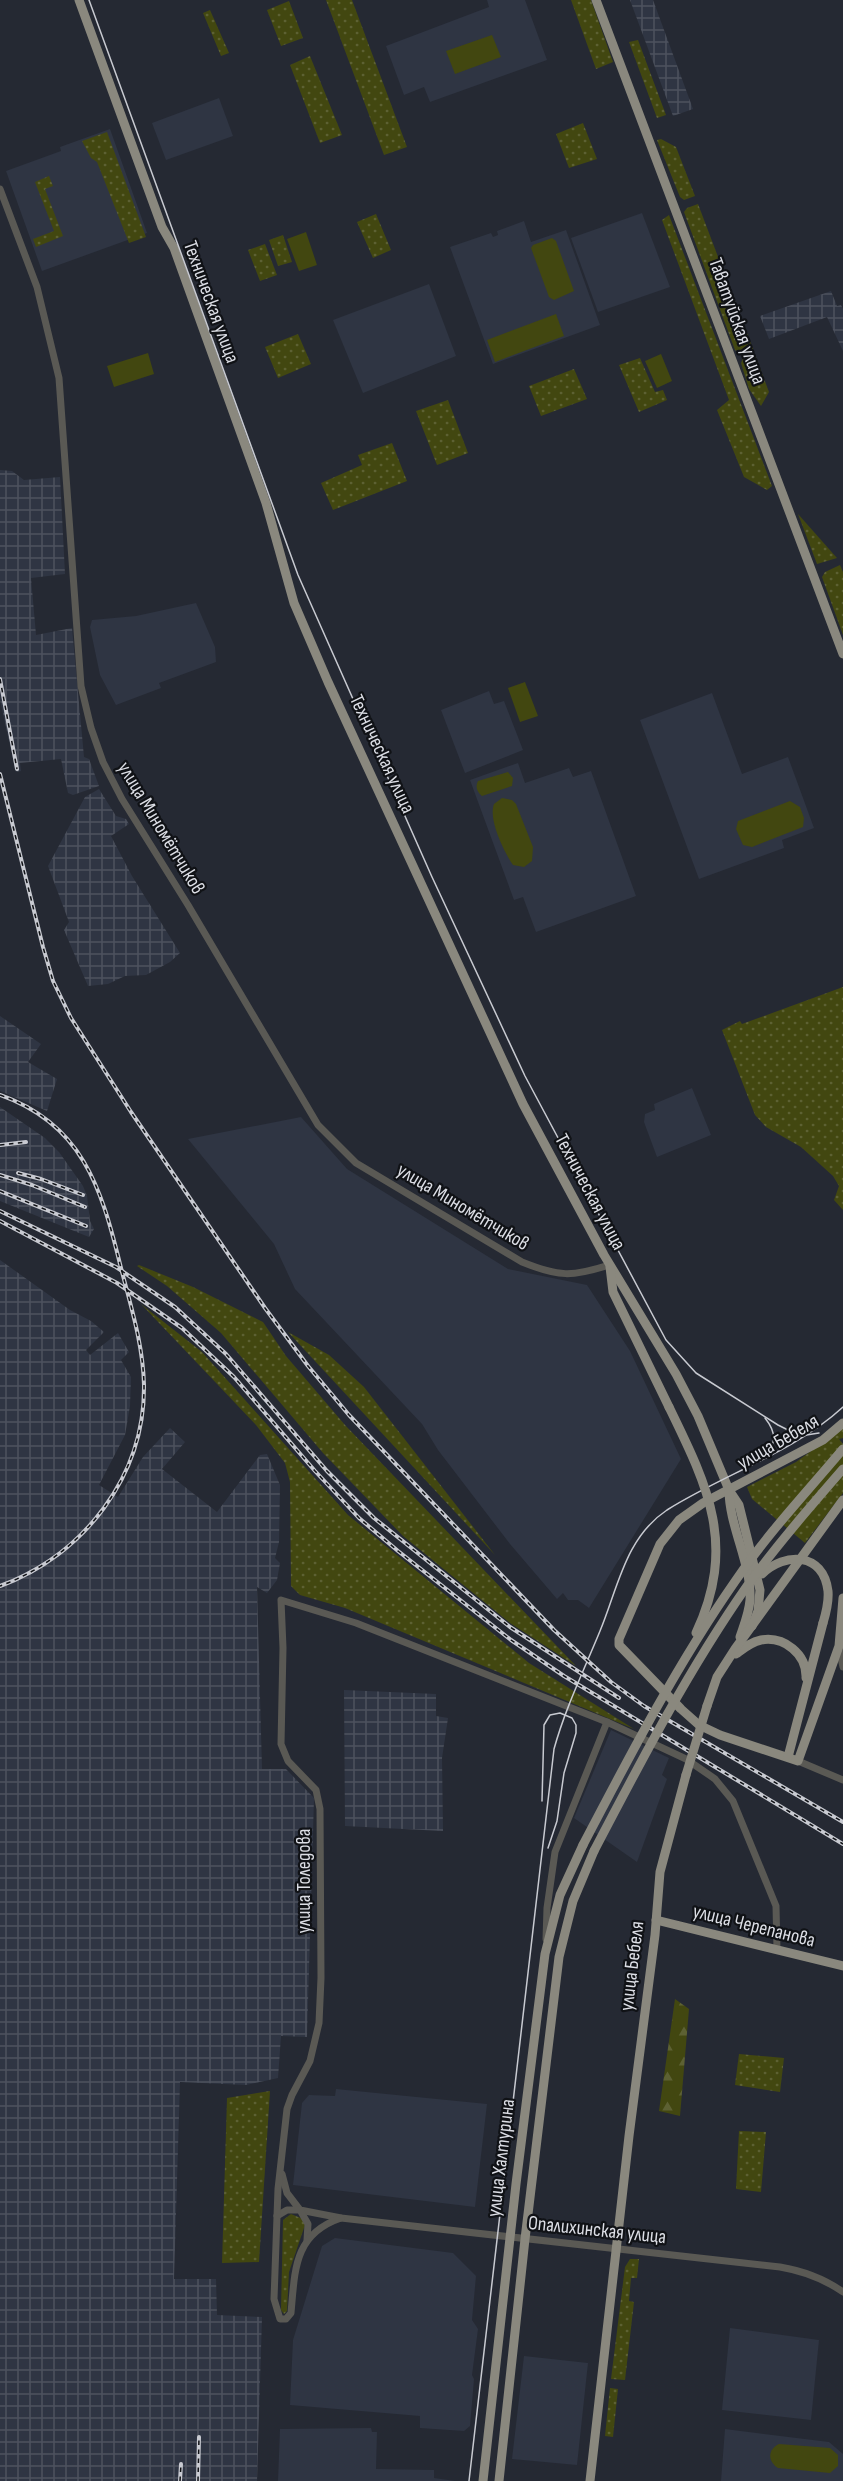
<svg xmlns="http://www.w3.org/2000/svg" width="843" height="2481" font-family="'Sofia Sans Condensed',sans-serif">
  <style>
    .built { fill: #2f3543 }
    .industrial { fill: url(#industrial-grid) }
    .grass { fill: url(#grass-dots) }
    .forest { fill: url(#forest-firs) }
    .garden { fill: #424710 }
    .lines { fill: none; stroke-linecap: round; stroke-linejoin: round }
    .minor { stroke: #5a5954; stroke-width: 7 }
    .major { stroke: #8a887e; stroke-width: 9 }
    .tram { stroke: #c8cad1; stroke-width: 1.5 }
    .rail-casing { stroke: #c8cad1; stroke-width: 4 }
    .rail { stroke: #101216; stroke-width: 1.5; stroke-dasharray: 4.5; stroke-linecap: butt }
    .major-bridge { stroke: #8a887e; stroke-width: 9 }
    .labels { text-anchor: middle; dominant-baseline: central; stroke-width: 4.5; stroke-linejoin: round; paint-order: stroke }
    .street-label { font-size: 20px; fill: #dcdee5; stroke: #101216 }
  </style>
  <defs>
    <pattern id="industrial-grid" width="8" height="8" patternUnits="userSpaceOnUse" patternTransform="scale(1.5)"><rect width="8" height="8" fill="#2f3543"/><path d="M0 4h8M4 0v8" fill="none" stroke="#4d525e"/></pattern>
    <pattern id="grass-dots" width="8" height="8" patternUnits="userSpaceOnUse" patternTransform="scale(1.5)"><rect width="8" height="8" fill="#424710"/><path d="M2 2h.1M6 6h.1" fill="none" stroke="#5d6133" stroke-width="1.8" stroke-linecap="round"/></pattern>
    <pattern id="forest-firs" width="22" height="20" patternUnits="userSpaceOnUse" patternTransform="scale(1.5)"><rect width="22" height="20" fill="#424710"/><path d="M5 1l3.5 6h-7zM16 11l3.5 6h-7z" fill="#5d6133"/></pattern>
  </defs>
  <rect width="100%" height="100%" fill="#252933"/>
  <g class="built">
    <path d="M487 0H525L547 60 430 102 424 87 404 95 386 46 489 7Z"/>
    <path d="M219 98 233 136 166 160 152 123Z"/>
    <path d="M110 129 147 233 42 271 6 171 61 151 60 147Z"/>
    <path d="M642 213 670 287 598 312 571 238Z"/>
    <path d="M524 221 531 242 566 230 600 325 493 364 450 247 491 233 493 237 498 235 497 231Z"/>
    <path d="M429 284 456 356 363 393 333 320Z"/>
    <path d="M196 603 215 647 216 662 159 683 161 688 116 705 100 675 90 627 92 620 136 616Z"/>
    <path d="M489 691 494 704 504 701 523 750 465 773 441 710Z"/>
    <path d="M712 693 742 774 788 757 814 828 782 840 784 848 699 879 640 720Z"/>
    <path d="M518 763 525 783 569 768 573 777 591 771 636 896 536 932 523 897 514 900 470 780Z"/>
    <path d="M692 1088 711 1135 657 1157 644 1122 645 1114 655 1110 654 1104Z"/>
    <path d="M301 1117 347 1169 508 1269 587 1285 630 1351 681 1459 589 1608 578 1600H568L563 1593 557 1599 510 1544 438 1450 422 1424 295 1289 274 1244 188 1139Z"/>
    <path d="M611 1730 669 1758 662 1775 667 1779 637 1862 574 1818Z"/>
    <path d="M336 2089 487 2104 475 2207 293 2185 302 2103 309 2095 335 2096Z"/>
    <path d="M335 2238 453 2253 476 2276 472 2320 478 2329 472 2375 474 2379 470 2426 464 2431 420 2428V2416L290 2405 293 2340 322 2246Z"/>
    <path d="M730 2328 819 2340 811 2420 722 2410Z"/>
    <path d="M524 2356 588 2363 577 2465 512 2459Z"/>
    <path d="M371 2428 372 2432H377L376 2469 434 2470V2478L455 2481H278L280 2429Z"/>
    <path d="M725 2429 829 2442 843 2454V2481H721Z"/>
  </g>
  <g class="industrial">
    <path d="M630 0H653L693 109 673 116Z"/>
    <path d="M831 291 837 306 841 305 843 309V351L827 317 769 339 760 316Z"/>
    <path d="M0 470 12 471 24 480 60 477 65 574 31 578 36 635 72 628 84 757 89 759 99 786 73 795 68 793 61 759 20 763 21 771 16 772 0 700Z"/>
    <path d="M99 789 116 816 126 819 129 824 111 836 132 876 180 953 170 962 146 975 125 976 108 984 88 986 64 930 69 922 48 866 85 797Z"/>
    <path d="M0 1016 41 1044 28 1062 57 1079 47 1111 0 1091Z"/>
    <path d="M0 1107 45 1138 59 1152 83 1186 87 1196 90 1221 94 1229 89 1237 0 1201Z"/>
    <path d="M0 1260 70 1310 91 1321 104 1332 86 1350 90 1355 118 1333 129 1352 121 1360 131 1377 130 1406 125 1435 99 1485 118 1497 143 1457 170 1428 185 1442 162 1469 217 1512 260 1455 267 1454 280 1485 279 1542 275 1558 280 1563 277 1580 267 1593 257 1587 262 1769H286L314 1798 307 2037 281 2036 278 2078 246 2085 180 2082 174 2279H216L217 2315 262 2317 257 2481H0Z"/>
    <path d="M344 1690 436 1694V1716L448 1718 442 1758 443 1831 345 1826Z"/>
  </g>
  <g class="grass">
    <path d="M326 0H352L407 147 384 155Z"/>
    <path d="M571 0H591L613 62 596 69Z"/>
    <path d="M289 1 303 38 281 46 267 10Z"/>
    <path d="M210 10 229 53 221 56 203 13Z"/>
    <path d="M638 40 666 115 657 118 629 42Z"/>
    <path d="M310 56 342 135 320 143 290 65Z"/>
    <path d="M583 123 597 159 569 168 556 134Z"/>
    <path d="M107 132 146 237 129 243 97 162 91 158 82 141Z"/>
    <path d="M661 139 676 147 695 196 684 200 680 197 657 140Z"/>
    <path d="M49 176 53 186 45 189 63 236 36 247 33 239 54 231 35 182Z"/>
    <path d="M698 204 753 349 740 353 735 350 684 212 687 208Z"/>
    <path d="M376 214 391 250 373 258 357 222Z"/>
    <path d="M669 215 772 486 767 490 744 477 717 410 729 400 662 220Z"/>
    <path d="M283 235 292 262 278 266 269 240Z"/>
    <path d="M265 244 277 275 260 281 248 250Z"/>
    <path d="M298 334 311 364 278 378 265 347Z"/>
    <path d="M755 355 769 392 761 406 749 389 741 363 743 359Z"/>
    <path d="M640 358 655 392 663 390 667 400 639 412 619 365Z"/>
    <path d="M574 369 587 399 541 416 529 386Z"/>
    <path d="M448 400 468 453 437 465 416 411Z"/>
    <path d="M392 443 407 481 333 510 321 483 362 465 358 455Z"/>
    <path d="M798 514 837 558 817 564Z"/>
    <path d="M840 565 843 572V635L822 577 825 572Z"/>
    <path d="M843 987V1210L834 1200 839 1186 833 1176 801 1147 766 1127 755 1115 722 1030 740 1021 742 1024Z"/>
    <path d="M139 1265 193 1287 263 1322 286 1356 345 1425 576 1666 510 1623 403 1536 323 1453 221 1333 167 1286 137 1266Z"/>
    <path d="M141 1304 202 1352 348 1515 529 1663 634 1729 345 1608 300 1595 291 1586 290 1482 285 1463 256 1425Z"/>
    <path d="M288 1332 329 1355 364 1387 495 1555Z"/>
    <path d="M843 1428V1438L839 1439 843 1444V1493L805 1543 752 1499 747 1487 796 1462Z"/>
    <path d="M739 2054 784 2058 780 2092 735 2085Z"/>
    <path d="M270 2091 259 2262 222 2263 227 2098Z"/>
    <path d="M739 2131 766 2132 761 2192 736 2189Z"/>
    <path d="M291 2214 303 2219 305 2225 289 2272 287 2311 284 2314 281 2310 283 2220Z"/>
    <path d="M630 2259H639L637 2278H631L629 2301 634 2302 625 2380 611 2379 625 2267Z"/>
    <path d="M610 2388 618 2389 613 2437 605 2436Z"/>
  </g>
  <path class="forest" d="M675 1999 689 2009 680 2116 659 2111Z"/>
  <g class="garden">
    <path d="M492 35 501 57 455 74 446 51Z"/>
    <path d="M306 232 317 265 299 271 287 239Z"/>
    <path d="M552 238 556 241 574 291 554 300 549 297 531 248 533 245Z"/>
    <path d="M556 314 564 336 495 362 487 340Z"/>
    <path d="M148 353 154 374 114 387 107 366Z"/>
    <path d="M661 354 672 381 657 388 645 361Z"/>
    <path d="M525 682 538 716 520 722 508 688Z"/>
    <path d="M508 772 513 778 512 786 482 796C477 792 475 787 478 781Z"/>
    <path d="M502 798 512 800 516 804 533 847 532 861 524 867 513 865C504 852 488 819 494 804Z"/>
    <path d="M790 801 800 807 804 818 803 827 752 847 743 845 736 829 738 821Z"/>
    <path d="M779 2444 830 2448 838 2455V2466L830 2473 778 2468C767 2461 768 2449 779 2444Z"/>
  </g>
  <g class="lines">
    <g class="minor">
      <path d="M0 189 37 287 59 378 81 686 91 728 103 762 122 799 188 905 318 1125 356 1163 522 1262C559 1277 572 1277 609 1265"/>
      <path d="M839 1649 843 1667"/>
      <path d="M798 1761 843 1780"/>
      <path d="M546 1939 547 1908 555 1852 607 1722"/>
      <path d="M282 2174 287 2193 300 2210 341 2218 780 2267C804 2271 823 2278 843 2292"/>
      <path d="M277 2216 287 2210H300L308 2224 307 2240"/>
      <path d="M341 2218C294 2234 295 2269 291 2313L286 2319H280L274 2299 278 2189 287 2109 292 2095 310 2061 319 2023 321 1978 320 1809 316 1790 288 1761 281 1744 283 1648 281 1600 356 1623 607 1722 686 1759 715 1779 733 1801 776 1906 777 1950"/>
    </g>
    <g class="major">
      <path d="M79 0 162 227 174 248 266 503 294 603 328 682 523 1104 604 1255 676 1374 698 1416 729 1490 739 1505 760 1590 758 1611 752 1626"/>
      <path d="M596 0 843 654"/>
      <path d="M610 1267 613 1292 669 1407"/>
      <path d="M843 1423 823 1440 703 1503 679 1520 660 1544 619 1639V1645L681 1709 699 1725 720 1735 798 1761 839 1646 843 1598"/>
      <path d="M729 1490C729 1526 752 1565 750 1600 749 1613 744 1625 740 1637"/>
      <path d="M736 1654C744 1648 751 1642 761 1640 784 1636 807 1654 806 1678"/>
      <path d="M707 1706 717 1677 735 1649 843 1500"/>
      <path d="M788 1757 823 1623"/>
      <path d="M656 1920 843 1966"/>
      <path d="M483 2481 516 2184 545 1954 560 1895 583 1845"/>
      <path d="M499 2481 525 2239 559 1957 573 1901 594 1851"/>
      <path d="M590 2481 629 2136 655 1935 660 1872 686 1775"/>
    </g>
    <g class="tram">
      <path d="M89 0 298 575 432 877 525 1076 666 1340 696 1373 778 1425 800 1436 819 1433"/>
      <path d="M765 1458C776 1443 777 1433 765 1418"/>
      <path d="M542 1801 544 1725 550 1715 560 1713 572 1718 576 1725V1733L564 1773 557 1821 548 1848"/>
      <path d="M469 2481 554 1749C565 1709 584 1670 600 1631 618 1588 625 1538 667 1510 724 1474 793 1453 843 1407"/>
    </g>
    <g class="rail-casing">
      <g id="rail">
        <path d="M0 679 17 769"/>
        <path d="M0 774 43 947 53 981 71 1018 131 1112 265 1308 308 1366 349 1415 554 1630 611 1682 644 1706 843 1822"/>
        <path d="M0 1095C82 1124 101 1187 120 1264 130 1304 143 1343 144 1385 145 1476 84 1555 0 1586"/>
        <path d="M0 1145 26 1142"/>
        <path d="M18 1173 41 1179 83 1195"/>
        <path d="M0 1175 32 1185 85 1207"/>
        <path d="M0 1191 86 1226"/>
        <path d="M0 1211 116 1267 175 1307 226 1354 327 1471 374 1518 510 1627 619 1698"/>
        <path d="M0 1221 117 1283 182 1328 234 1377 315 1471 359 1518 398 1551 511 1640 564 1676 843 1844"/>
        <path d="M180 2481 181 2464"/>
        <path d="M198 2481 199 2437"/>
      </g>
    </g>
    <use href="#rail" class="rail"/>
    <g class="major-bridge">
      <path d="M669 1407C708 1487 737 1545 696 1633"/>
      <path d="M762 1574C785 1552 823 1552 828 1591 829 1602 826 1613 823 1623"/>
      <path d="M686 1775 707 1706"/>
      <path d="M583 1845C630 1755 678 1663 736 1580 768 1533 807 1492 843 1449"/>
      <path d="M594 1851C641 1761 689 1669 747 1586 777 1545 810 1507 843 1469"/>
    </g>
  </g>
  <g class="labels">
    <g class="street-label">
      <text transform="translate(211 302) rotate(70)">Техническая улица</text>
      <text transform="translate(737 321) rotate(70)">Таватуйская улица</text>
      <text transform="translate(382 754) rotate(65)">Техническая улица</text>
      <text transform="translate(161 828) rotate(59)">улица Миномётчиков</text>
      <text transform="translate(590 1192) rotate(62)">Техническая улица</text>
      <text transform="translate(463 1207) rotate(31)">улица Миномётчиков</text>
      <text transform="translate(778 1442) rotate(-30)">улица Бебеля</text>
      <text transform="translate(304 1881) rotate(-90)">улица Толедова</text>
      <text transform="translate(754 1926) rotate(14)">улица Черепанова</text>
      <text transform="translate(632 1966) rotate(-83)">улица Бебеля</text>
      <text transform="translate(501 2158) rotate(-83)">улица Халтурина</text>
      <text transform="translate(597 2230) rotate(6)">Опалихинская улица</text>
    </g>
  </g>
</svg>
